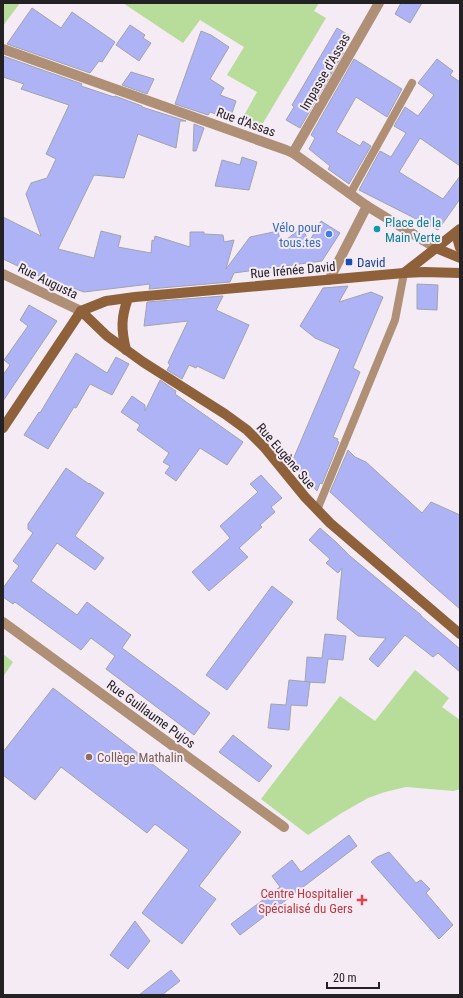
<svg xmlns="http://www.w3.org/2000/svg" width="463" height="998" font-family="'Roboto Condensed',sans-serif">
  <style>
    .green { fill: #b8dc9a }
    .building { fill: #aeb3f5; stroke: #a1a3ad }
    .lines { fill: none; stroke-linecap: round; stroke-linejoin: round }
    .service { stroke: #af8f76; stroke-width: 8 }
    .minor { stroke: #af8f76; stroke-width: 10 }
    .tertiary { stroke: #af8f76; stroke-width: 10 }
    .secondary { stroke: #8e613b; stroke-width: 10 }
    .culture-dot { fill: #0f9aa8; stroke: #f4ebf5; stroke-width: 1.5 }
    .shop-dot { fill: #3f7fe0; stroke: #f4ebf5; stroke-width: 1.5 }
    .transit-dot { fill: #1a4fb4; stroke: #f4ebf5; stroke-width: 1.5 }
    .education-dot { fill: #8d6e63; stroke: #f4ebf5; stroke-width: 1.5 }
    .health-dot { fill: #e0444e; stroke: #f4ebf5; stroke-width: 1.5 }
    .labels { text-anchor: middle; dominant-baseline: central; stroke-width: 4; stroke-linejoin: round; paint-order: stroke }
    .street-label { font-size: 13px; fill: #242124; stroke: #f4ebf5 }
    .culture-label { font-size: 13px; fill: #0d838f; stroke: #f4ebf5; text-anchor: start }
    .shop-label { font-size: 13px; fill: #366cbe; stroke: #f4ebf5; text-anchor: end }
    .transit-label { font-size: 13px; fill: #164399; stroke: #f4ebf5; text-anchor: start }
    .education-label { font-size: 13px; fill: #785e54; stroke: #f4ebf5; text-anchor: start }
    .health-label { font-size: 13px; fill: #be3a42; stroke: #f4ebf5; text-anchor: end }
  </style>
  <rect width="100%" height="100%" fill="#f4ebf5"/>
  <g class="green">
    <path d="M3 3H20L3 26Z"/>
    <path d="M123 3H319L314 11 326 18 260 128 242 119 257 92 227 75 244 47 200 20 183 43Z"/>
    <path d="M3 654 13 662 3 677Z"/>
    <path d="M415 670 449 698 442 707 460 720V789L454 791 406 787 385 792 368 798 340 814 308 835 261 799 340 696 375 721Z"/>
  </g>
  <g class="building">
    <path d="M401 3H422L410 23 395 14Z"/>
    <path d="M32 8 61 28 72 12 115 42 102 62 99 61 90 73 7 44Z"/>
    <path d="M130 25 145 35 143 38 151 43 139 61 116 45Z"/>
    <path d="M337 28 350 36 341 50 344 52 300 128 286 120 294 107 292 105Z"/>
    <path d="M201 31 211 35 229 47 210 79 224 88 220 95 236 101 230 119 210 112 208 115 175 104Z"/>
    <path d="M3 56 82 84 81 86 114 97 115 96 142 106V107L186 121H180L176 148 138 134 124 178 94 175 58 249 94 258 101 231 121 236 118 247 151 253 152 240 154 241 155 236 190 247V232H204V234L223 235 224 242 234 240 226 269 250 237 278 231 281 244 302 227 309 242 321 221 340 233 322 261 234 273 230 282 149 289 150 284 84 292 43 278 3 259V217L41 236 26 194 31 183 47 178 56 159 46 154 69 105 21 89 24 84 3 77Z"/>
    <path d="M354 59 402 89 387 117 356 97 336 132 360 146 363 141 371 146 349 184 328 169 330 166 309 149 315 138 311 135Z"/>
    <path d="M437 59 453 71 450 75 460 82V166L420 138 399 172 443 199 460 176V199L438 230 359 190 380 151 391 157 406 133 394 126 405 107 418 116 434 95 418 83Z"/>
    <path d="M131 72 154 79 147 94 122 85Z"/>
    <path d="M194 124 204 128 196 151H193Z"/>
    <path d="M242 157 257 162 249 190 215 186 222 160 240 165Z"/>
    <path d="M417 284 438 285 437 310 417 309Z"/>
    <path d="M348 286 339 302 371 292 383 297 353 368 360 372 333 437 338 439 337 441 339 442 322 484 320 483 317 491 292 462 340 349 315 338 300 326 323 288Z"/>
    <path d="M223 296 216 310 249 325 224 379 197 366 196 368 189 365 182 379 167 370 170 365 168 363 188 321 144 326 147 302Z"/>
    <path d="M29 305 57 321 3 401V375L10 365 4 360 28 326 20 320Z"/>
    <path d="M76 353 107 373 116 357 129 364 112 395 90 384 76 408 74 407 48 449 24 435 39 412 40 413Z"/>
    <path d="M160 380 176 391 175 394 243 442 227 465 200 448 176 481 165 473 170 466 163 462 169 453 137 430 140 425 121 412 132 396 145 405V411Z"/>
    <path d="M348 450 355 457 366 462 422 513 431 502 460 515V609L429 582 330 492Z"/>
    <path d="M66 468 89 484V483L104 493 75 536 104 558 95 570 57 543 31 581 77 615 87 602 131 635 122 648 210 713 194 735 106 669 115 656 91 638 81 650 15 602 13 604 3 597V588L19 566 13 561 33 533 28 529V524Z"/>
    <path d="M261 475 282 498 271 507 275 512 260 525 262 527 239 548 248 557 209 591 192 572 230 538 220 526 258 492 250 484Z"/>
    <path d="M320 528 337 543 350 556 421 615V616L460 649V672L438 653 433 657 405 635 378 667 369 659 386 638 358 636 337 619 342 568 338 573 326 563 330 559 309 540Z"/>
    <path d="M272 586 293 602 227 690 206 675Z"/>
    <path d="M325 634 346 636 343 660 328 659 325 683 305 682 307 657 322 658Z"/>
    <path d="M289 680 310 682 307 706 291 705 289 730 268 728 271 704 286 705Z"/>
    <path d="M53 688 241 832 199 886 216 899 182 944 142 913 189 850 155 824 147 833 61 767 35 800 3 775V752Z"/>
    <path d="M233 735 272 766 259 782 219 752Z"/>
    <path d="M349 835 357 846 240 935 231 924 280 887 272 876 292 860 301 872Z"/>
    <path d="M389 852 416 883 421 880 430 889 426 893 453 925 439 939 371 862 377 857Z"/>
    <path d="M135 921 150 941 128 969 110 955Z"/>
    <path d="M171 970 180 981 162 995H139Z"/>
  </g>
  <g class="lines">
    <g class="service">
      <path d="M350 194 412 83"/>
      <path d="M317 510 395 320 404 273"/>
    </g>
    <g class="minor">
      <path d="M3 49 286 150 293 153 367 206 436 248"/>
      <path d="M293 153 379 3"/>
      <path d="M329 280 367 206"/>
      <path d="M3 622 284 827"/>
    </g>
    <path class="tertiary" d="M3 274 81 311"/>
    <g class="secondary">
      <path d="M460 234 458 241 460 248"/>
      <path d="M436 248 460 258"/>
      <path d="M404 273 436 248 460 229"/>
      <path d="M81 311 107 336 143 362 225 414 247 430 265 448 305 497 330 523 460 634"/>
      <path d="M81 311 106 301 135 297 404 273 424 272 460 273"/>
      <path d="M126 350C121 329 121 318 128 298"/>
      <path d="M3 428 81 311"/>
    </g>
  </g>
  <circle class="culture-dot" cx="377" cy="229" r="4"/>
  <circle class="shop-dot" cx="329" cy="234" r="4"/>
  <rect class="transit-dot" x="345" y="258" width="8" height="8" rx="2"/>
  <circle class="education-dot" cx="89" cy="757" r="4"/>
  <path class="health-dot" d="M360 894h4v4h4v4h-4v4h-4v-4h-4v-4h4z"/>
  <g class="labels">
    <g class="street-label">
      <text transform="translate(325 72) rotate(-60)">Impasse d'Assas</text>
      <text transform="translate(246 122) rotate(20)">Rue d'Assas</text>
      <text transform="translate(293 270) rotate(-5)">Rue Irénée David</text>
      <text transform="translate(48 281) rotate(26)">Rue Augusta</text>
      <text transform="translate(286 456) rotate(49)">Rue Eugène Sue</text>
      <text transform="translate(151 714) rotate(36)">Rue Guillaume Pujos</text>
    </g>
    <g class="culture-label">
      <text x="385" y="222">Place de la<tspan x="385" dy="15">Main Verte</tspan></text>
    </g>
    <g class="shop-label">
      <text x="321" y="227">Vélo pour<tspan x="321" dy="15">tous.tes</tspan></text>
    </g>
    <g class="transit-label">
      <text x="357" y="262">David</text>
    </g>
    <g class="education-label">
      <text x="97" y="757">Collège Mathalin</text>
    </g>
    <g class="health-label">
      <text x="353" y="893">Centre Hospitalier<tspan x="353" dy="15">Spécialisé du Gers</tspan></text>
    </g>
  </g>
  <rect width="463" height="998" fill="none" stroke="#242124" stroke-width="8"/>
  <path d="M327 982v6h52v-6" fill="none" stroke="#242124" stroke-width="2"/>
  <text x="333" y="982" font-size="12" fill="#242124" stroke="#f4ebf5" stroke-width="3" paint-order="stroke">20 m</text>
</svg>
